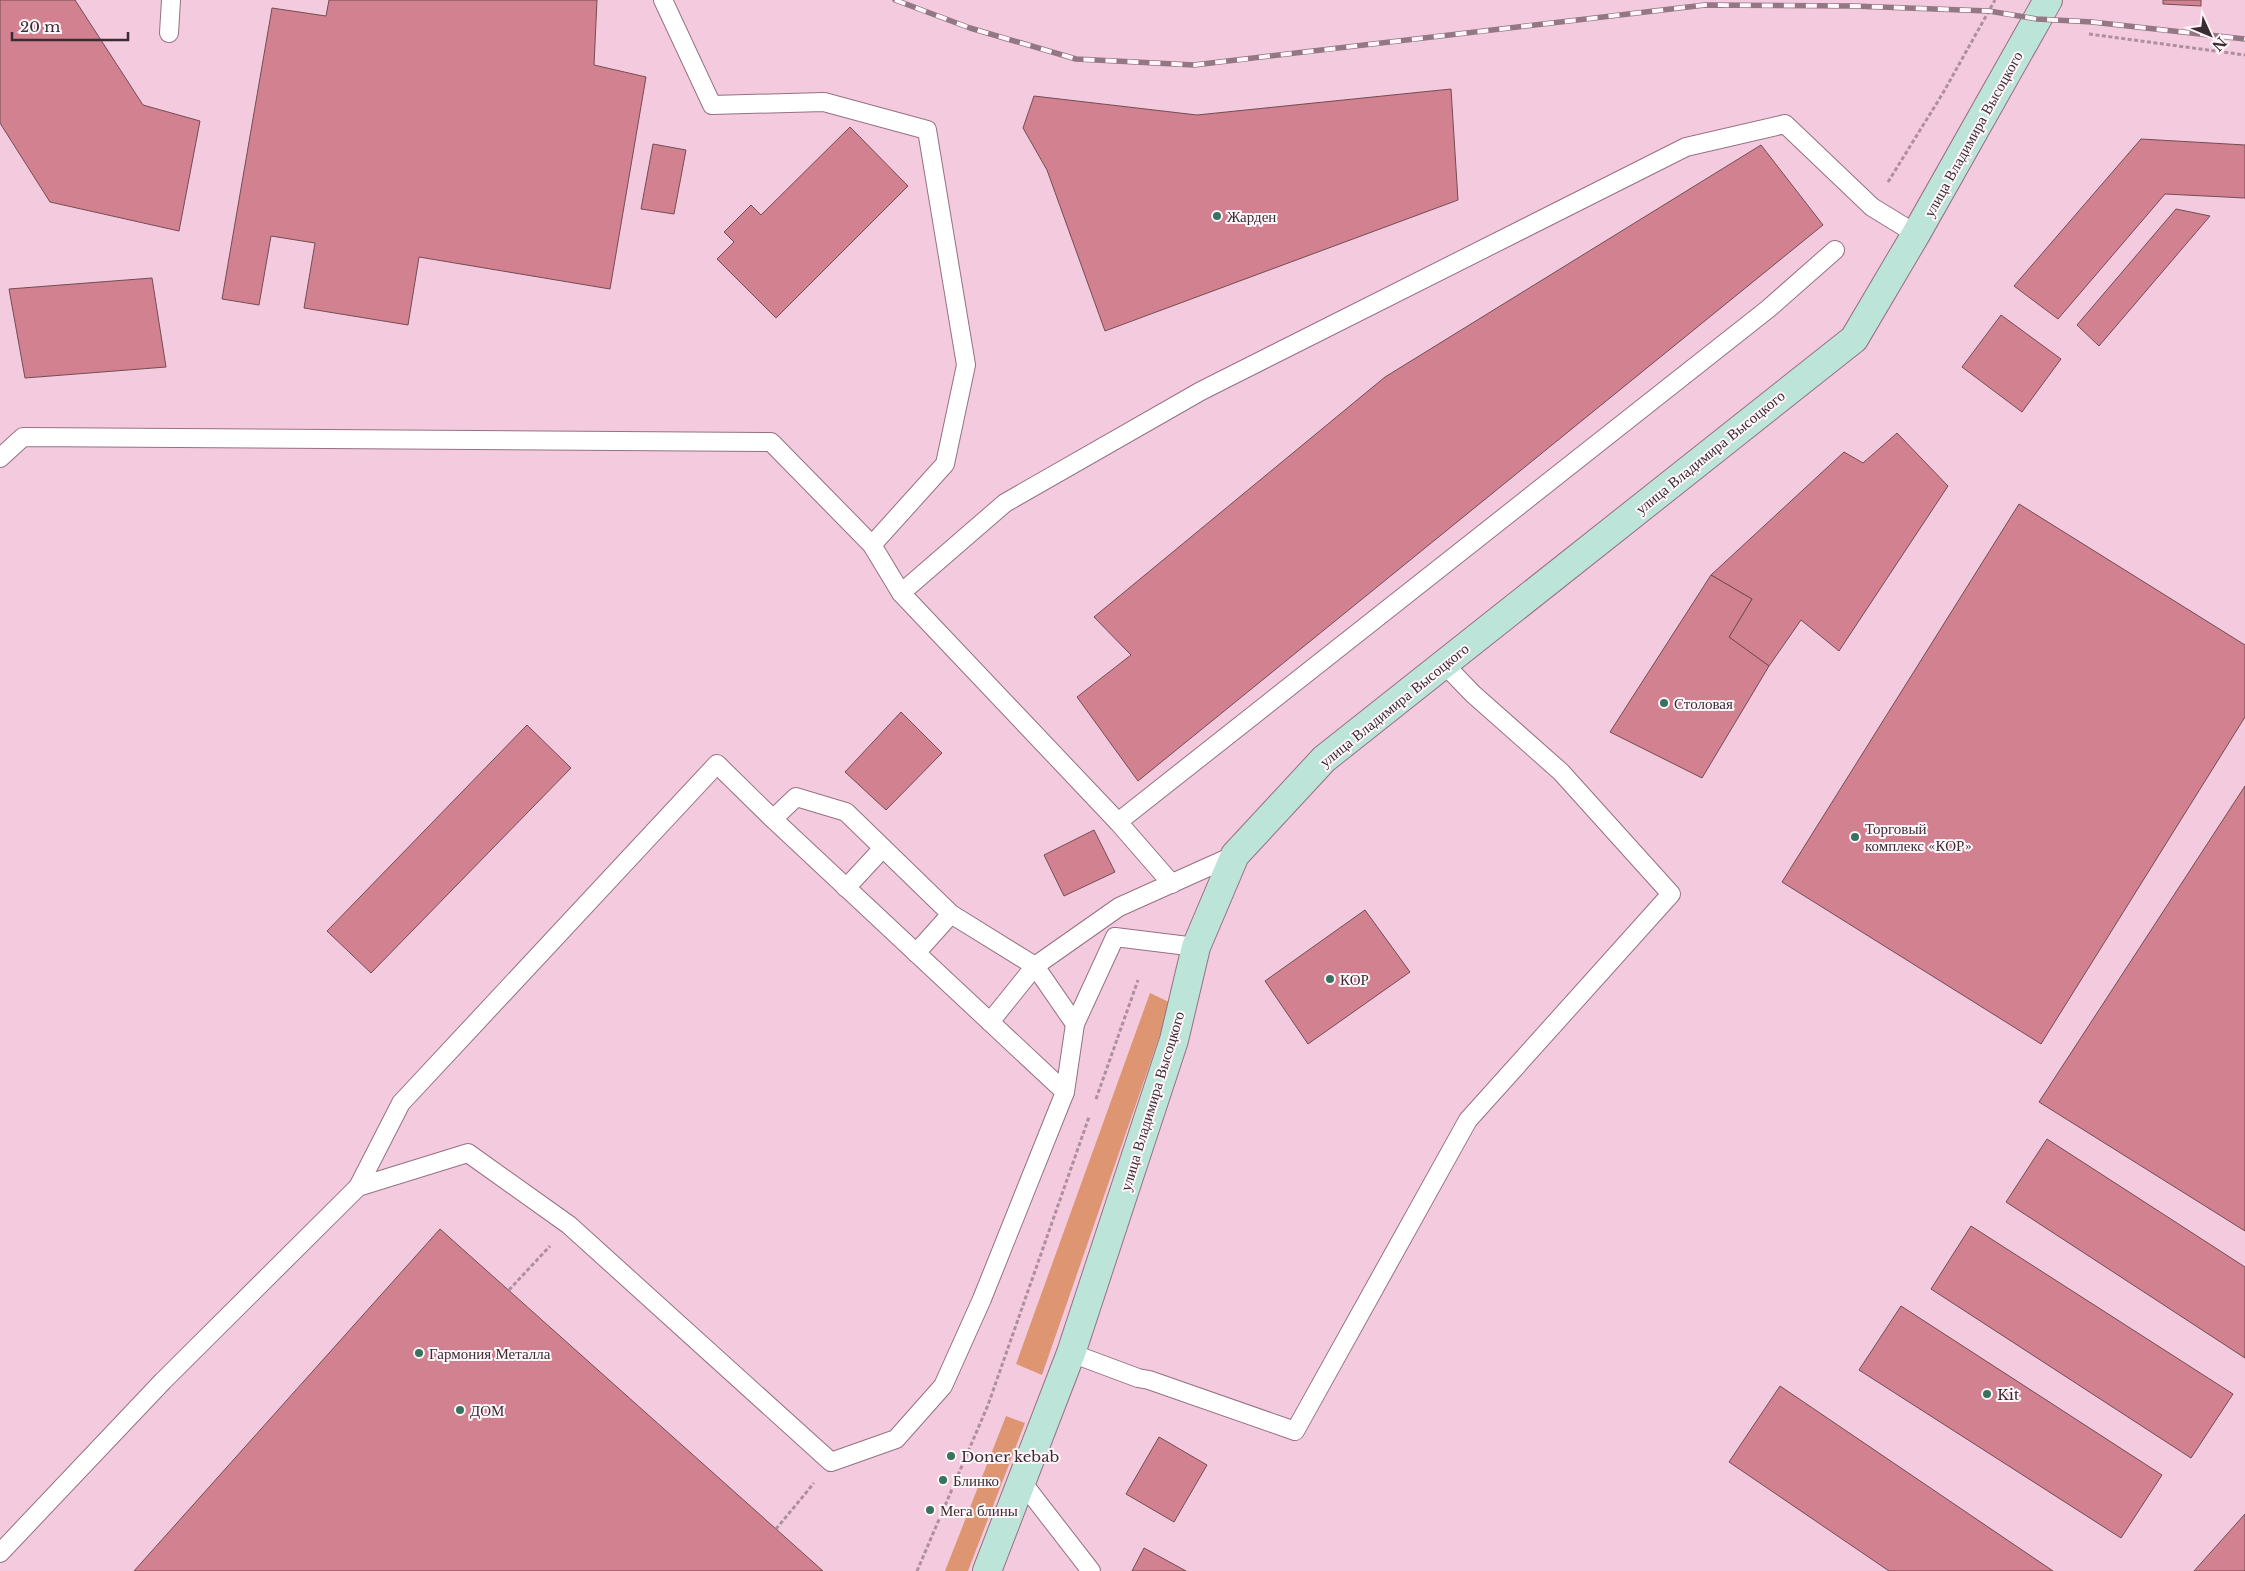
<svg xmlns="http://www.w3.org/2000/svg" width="2245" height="1571" font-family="'Libre Baskerville',serif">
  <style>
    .forest { fill: #dd9671 }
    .building { fill: #d18190; stroke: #734d53 }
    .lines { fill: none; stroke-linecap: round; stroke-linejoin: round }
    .service-casing { stroke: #967183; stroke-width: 20 }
    .secondary-casing { stroke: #967183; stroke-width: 30 }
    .path { stroke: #ae8f9e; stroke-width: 3; stroke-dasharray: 4 2.5; stroke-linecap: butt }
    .service { stroke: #fff; stroke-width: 18 }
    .secondary { stroke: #bce4d9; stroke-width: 28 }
    .rail-casing { stroke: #937784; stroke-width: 5.5 }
    .rail { stroke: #fff6fa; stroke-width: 4; stroke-dasharray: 11; stroke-linecap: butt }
    .poi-dot { fill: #37735e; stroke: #fff6fa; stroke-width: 2 }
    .labels { text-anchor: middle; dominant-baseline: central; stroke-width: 4; stroke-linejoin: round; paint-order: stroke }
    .street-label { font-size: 15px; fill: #3b2c33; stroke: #fff6fa }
    .poi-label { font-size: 15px; fill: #3b2c33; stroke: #fff6fa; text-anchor: start }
  </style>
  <rect width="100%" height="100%" fill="#f4cade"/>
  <g class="forest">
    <path d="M1150 993 1171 1003 1042 1375 1016 1364Z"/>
    <path d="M1006 1416 1025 1423 968 1571H945Z"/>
  </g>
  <g class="building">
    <path d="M0 0H75L143 105 200 121 179 231 50 202 0 123Z"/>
    <path d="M329 0H597L594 65 646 77 610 289 419 257 408 325 304 308 315 243 271 236 259 305 222 299 272 8 326 16Z"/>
    <path d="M2163 0H2201V6L2163 4Z"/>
    <path d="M1451 89 1458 200 1105 331 1047 170 1023 128 1034 96 1197 115Z"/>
    <path d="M850 127 908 186 776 318 717 259 734 242 724 232 751 205 761 215Z"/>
    <path d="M2141 139 2245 145V198L2165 194 2058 319 2014 286Z"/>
    <path d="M653 144 686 150 674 214 641 209Z"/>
    <path d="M1761 145 1823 225 1138 781 1077 697 1131 655 1094 617 1385 377Z"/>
    <path d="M2176 209 2210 216 2099 346 2077 325Z"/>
    <path d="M152 278 166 367 25 378 9 289Z"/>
    <path d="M2001 315 2061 359 2022 412 1962 367Z"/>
    <path d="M1897 433 1948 486 1839 651 1801 620 1769 666 1729 637 1752 599 1711 575 1844 452 1863 463Z"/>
    <path d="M2019 504 2245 645V717L2041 1044 1782 882Z"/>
    <path d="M1711 575 1752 599 1729 637 1769 666 1702 778 1610 732Z"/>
    <path d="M901 712 942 753 886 810 845 772Z"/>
    <path d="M527 725 571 768 371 973 327 931Z"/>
    <path d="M2245 786V1231L2039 1102Z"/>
    <path d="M1094 830 1115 872 1064 896 1044 855Z"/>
    <path d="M1365 910 1410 972 1308 1044 1265 981Z"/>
    <path d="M2047 1139 2245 1267V1358L2006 1202Z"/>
    <path d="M1971 1226 2233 1394 2191 1458 1931 1289Z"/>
    <path d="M440 1229 776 1529 823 1571H134Z"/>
    <path d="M1901 1306 2162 1475 2121 1538 1859 1370Z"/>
    <path d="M1780 1386 2053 1571H1889L1729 1462Z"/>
    <path d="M1159 1437 1207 1465 1174 1522 1126 1494Z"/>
    <path d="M2245 1514V1571H2194Z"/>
    <path d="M1144 1548 1186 1571H1132Z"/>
  </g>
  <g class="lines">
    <g class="service-casing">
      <g id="service">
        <path d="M663 0 712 105 824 102 927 130 966 365 945 464 872 545"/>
        <path d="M169 33 171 0"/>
        <path d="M0 458 23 437 771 442 872 545 901 593 1118 822 1172 884"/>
        <path d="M901 593 1005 503 1201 391 1686 147 1785 124 1872 207 1916 234"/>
        <path d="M773 819 796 797 846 812 951 914 1035 966 1075 1024"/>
        <path d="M1118 822 1768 309 1835 250"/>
        <path d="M846 888 883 848"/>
        <path d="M916 953 951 914"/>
        <path d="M990 1022 1035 966 1119 907 1235 855"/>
        <path d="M358 1187 401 1103 717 764 773 819 1065 1092"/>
        <path d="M1071 1353 1138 1378 1149 1380 1295 1431 1468 1120 1671 894 1561 772 1473 694 1444 664"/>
        <path d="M1022 1482 1091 1571"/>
        <path d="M0 1553 163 1381 358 1187 468 1153 569 1225 831 1462 896 1439 943 1386 982 1299 1065 1092 1075 1024 1115 937 1196 947"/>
      </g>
    </g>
    <g class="secondary-casing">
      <path id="secondary" d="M987 1571 1071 1353 1174 1040 1196 947 1235 855 1324 759 1854 339 1916 234 2048 0"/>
    </g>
    <g class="path">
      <path d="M2089 34 2245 55"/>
      <path d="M1888 182 1943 93 1995 0"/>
      <path d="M1096 1099 1138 980"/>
      <path d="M509 1290 550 1246"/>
      <path d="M776 1529 814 1483"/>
      <path d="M917 1571 988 1405 1089 1117"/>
    </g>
    <use href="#service" class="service"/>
    <use href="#secondary" class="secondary"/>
    <g class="rail-casing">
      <path id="rail" d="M895 0 970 28 1076 59 1194 65 1705 5 1853 6 1989 11 2037 19 2092 22 2245 39"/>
    </g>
    <use href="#rail" class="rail"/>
  </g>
  <g class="poi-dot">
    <circle cx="1217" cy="216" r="5"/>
    <circle cx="1664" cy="703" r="5"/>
    <circle cx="1855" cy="837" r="5"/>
    <circle cx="1330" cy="979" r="5"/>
    <circle cx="419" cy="1353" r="5"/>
    <circle cx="1987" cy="1394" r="5"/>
    <circle cx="460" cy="1410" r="5"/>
    <circle cx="951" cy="1456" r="5"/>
    <circle cx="943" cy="1480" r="5"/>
    <circle cx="930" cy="1510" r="5"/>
  </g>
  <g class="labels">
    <g class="street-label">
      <text transform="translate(1973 134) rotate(-61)">улица Владимира Высоцкого</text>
      <text transform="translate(1710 452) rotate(-39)">улица Владимира Высоцкого</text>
      <text transform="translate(1394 705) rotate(-39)">улица Владимира Высоцкого</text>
      <text transform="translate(1152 1101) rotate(-73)">улица Владимира Высоцкого</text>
    </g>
    <g class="poi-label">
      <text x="1227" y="216">Жарден</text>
      <text x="1674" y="703">Столовая</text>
      <text x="1865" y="828">Торговый<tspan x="1865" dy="17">комплекс «КОР»</tspan></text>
      <text x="1340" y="979">КОР</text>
      <text x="429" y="1353">Гармония Металла</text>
      <text x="1997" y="1394">Kit</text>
      <text x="470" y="1410">ДОМ</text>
      <text x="961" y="1456">Doner kebab</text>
      <text x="953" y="1480">Блинко</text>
      <text x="940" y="1510">Мега блины</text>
    </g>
  </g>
  <g transform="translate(2210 35) rotate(134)" stroke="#fff6fa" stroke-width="4" paint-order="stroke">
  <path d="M0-4L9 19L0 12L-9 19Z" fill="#3b2c33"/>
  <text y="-8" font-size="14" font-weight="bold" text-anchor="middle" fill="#3b2c33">N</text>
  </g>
  <path d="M12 32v8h116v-8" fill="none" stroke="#3b2c33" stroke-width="2.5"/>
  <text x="20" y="32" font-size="15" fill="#3b2c33" stroke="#fff6fa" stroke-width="4" paint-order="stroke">20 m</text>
</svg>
